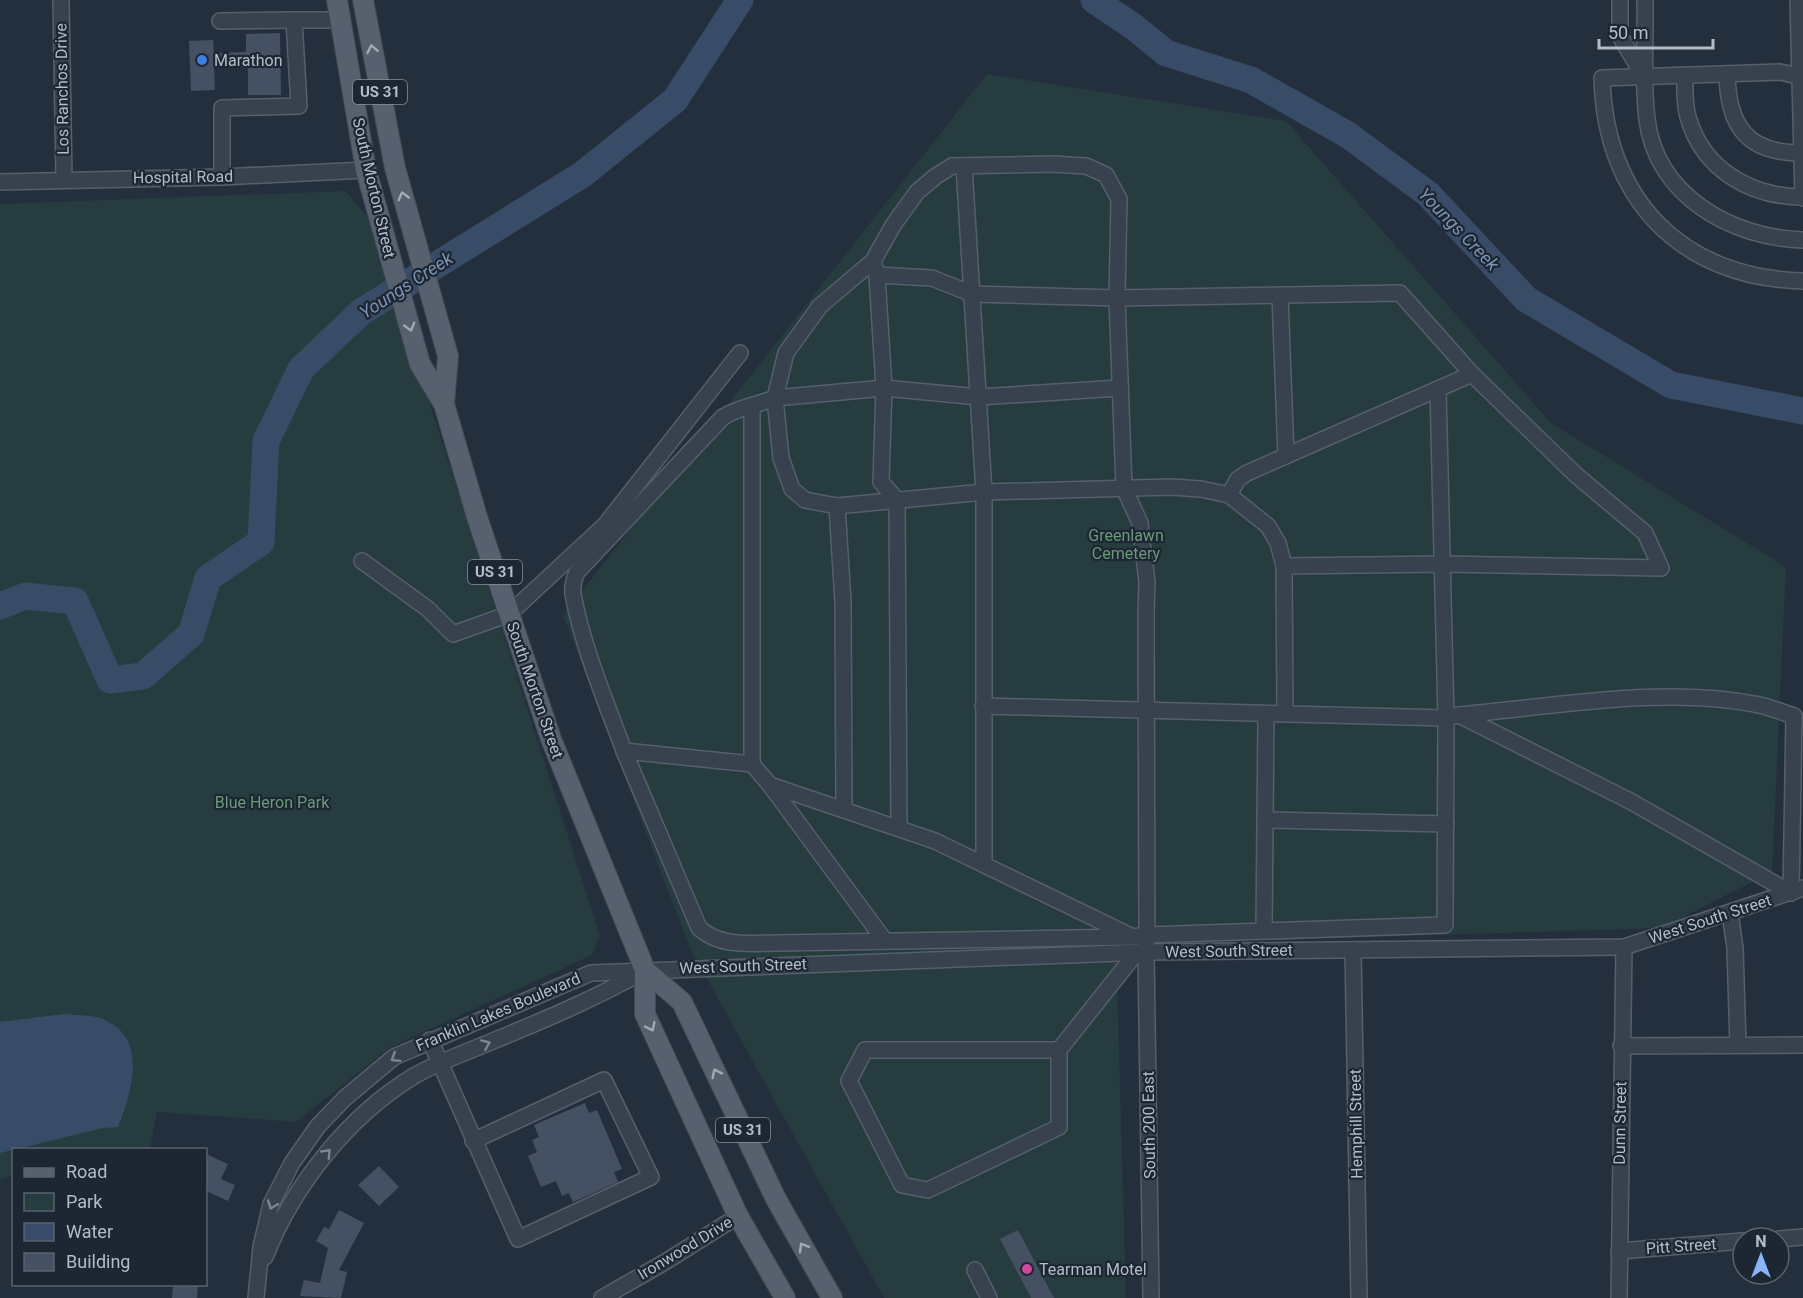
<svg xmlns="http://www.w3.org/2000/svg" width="1803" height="1298" font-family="Roboto,sans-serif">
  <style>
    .green { fill: #263c3f }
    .water { fill: #394c67 }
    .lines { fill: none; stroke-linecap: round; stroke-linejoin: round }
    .river { stroke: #394c67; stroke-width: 27 }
    .building { fill: #455162 }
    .minor-casing { stroke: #565f6c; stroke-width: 18 }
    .major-casing { stroke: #414a57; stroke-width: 22 }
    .minor { stroke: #38414e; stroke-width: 15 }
    .major { stroke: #56606e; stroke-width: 20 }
    .oneway { stroke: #a1aab7 }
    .oneway2 { stroke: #7c8592 }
    .shop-dot { fill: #3f7fe0; stroke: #1d2633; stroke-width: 2 }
    .hotel-dot { fill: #d1479c; stroke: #1d2633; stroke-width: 2 }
    .labels { text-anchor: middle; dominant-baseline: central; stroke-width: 4.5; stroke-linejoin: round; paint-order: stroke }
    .shield { fill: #1d2633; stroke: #878f9c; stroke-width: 1.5 }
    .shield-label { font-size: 15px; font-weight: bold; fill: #b4bcc9 }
    .poi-label { font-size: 16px; fill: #b4bcc9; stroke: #1d2633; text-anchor: start }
    .street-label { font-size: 16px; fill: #b4bcc9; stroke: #1d2633 }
    .park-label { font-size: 16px; fill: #6b9a76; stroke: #1d2633 }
    .water-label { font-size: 18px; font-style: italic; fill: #7c92b1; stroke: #1d2633 }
  </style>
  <rect width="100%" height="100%" fill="#242f3e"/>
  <g class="green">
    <path d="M987 74 1286 121 1551 423 1786 567 1772 872 1661 928 1116 945 1126 1298H884L690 948 563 615Z"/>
    <path d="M345 191 371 220 600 936 592 955 391 1047 296 1122 157 1112 150 1148 147 1149 14 1150 13 1176 0 1180V204Z"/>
  </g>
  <path class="water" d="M64 1014C77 1016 94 1014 105 1020 149 1040 131 1093 118 1127L103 1128 0 1153V1022Z"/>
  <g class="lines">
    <g class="river">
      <path d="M1094 0 1134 27 1166 53 1251 80 1348 135 1428 194 1526 299 1671 385 1803 411"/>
      <path d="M0 606 25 596 75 601 110 680 143 676 191 634 208 578 261 542 266 441 301 369 361 312 583 174 675 100 740 0"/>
    </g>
  </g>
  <g class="building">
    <path d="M280 33 281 95H248V67L214 68 215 90 191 91 189 41 213 40 214 53 246 52V34Z"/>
    <path d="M585 1103 589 1113 597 1110 622 1169 614 1172 618 1182 573 1202 569 1193 562 1196 556 1181 541 1187 528 1156 537 1152 532 1140 539 1137 534 1125Z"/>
    <path d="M206 1154 228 1164 221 1179 235 1185 228 1201 206 1191Z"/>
    <path d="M379 1166 399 1187 379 1206 358 1185Z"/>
    <path d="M339 1210 364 1223 339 1270 347 1272 341 1298 300 1296 304 1280 320 1283 328 1248 316 1241 324 1227 329 1229Z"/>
    <path d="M1018 1230 1054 1298H1031L1000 1239Z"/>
    <path d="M173 1284H198L197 1298H172Z"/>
  </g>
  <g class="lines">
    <g class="minor-casing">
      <g id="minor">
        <path d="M61 0 64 179"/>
        <path d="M1620 0V36L1644 77"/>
        <path d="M1645 0C1646 39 1642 80 1647 119 1656 196 1732 238 1803 240"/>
        <path d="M1798 0 1803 198"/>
        <path d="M220 21 294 20"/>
        <path d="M1727 74C1728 125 1746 153 1801 153"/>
        <path d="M1685 75C1685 89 1684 104 1688 117 1703 170 1751 197 1803 197"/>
        <path d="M1803 77 1780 72 1602 78C1605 199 1681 278 1803 281"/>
        <path d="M964 166 984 492V864"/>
        <path d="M222 177V108L299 106 294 20H340"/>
        <path d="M0 182 222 177 366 170"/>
        <path d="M874 265 877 275 884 388 881 482 897 500 899 828"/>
        <path d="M877 275 932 278 972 294 1117 298 1400 293 1472 374 1576 475 1645 533 1661 568 1443 564 1284 566 1278 543 1268 526 1229 495 1201 489 1171 487 984 492 837 506 805 500 792 489 781 458 775 398 884 388 979 397 1120 388"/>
        <path d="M1280 295 1286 456"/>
        <path d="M752 406V764"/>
        <path d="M1229 495 1238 479 1247 473 1472 374"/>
        <path d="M837 506 843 602 844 809"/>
        <path d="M362 561 428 609 453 634 509 614 605 525 740 353"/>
        <path d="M1284 566 1285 714"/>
        <path d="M983 706 1446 718 1459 715 1630 801 1791 893 1794 716"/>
        <path d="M1459 715C1552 707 1663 686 1754 704 1768 706 1781 712 1794 716"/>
        <path d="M624 751 699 928C721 948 751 943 778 943L1130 937"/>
        <path d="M770 785 885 941"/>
        <path d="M1265 820 1446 824"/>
        <path d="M1730 913 1735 948 1738 1045"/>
        <path d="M1264 931 1266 714"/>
        <path d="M1353 950 1359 1298"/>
        <path d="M430 1040 518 1239 651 1177 604 1080 473 1141"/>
        <path d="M1621 1046 1803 1045"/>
        <path d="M1059 1050V1127L928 1190 902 1185 849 1081 865 1050H1059L1137 952"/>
        <path d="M1779 1239 1803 1237"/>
        <path d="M1619 1251 1743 1241"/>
        <path d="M265 1257C293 1186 348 1116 414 1076 438 1062 467 1052 493 1041 544 1020 594 999 642 972"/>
        <path d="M975 1270 989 1298"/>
        <path d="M256 1298 261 1247 271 1204 292 1163 318 1126 345 1098 394 1057 591 973 1146 952 1624 947 1803 888"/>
        <path d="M602 1298 665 1262 738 1216"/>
        <path d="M1151 1298 1146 952 1147 935 1146 613 1147 582 1140 523 1124 488 1117 298 1119 199 1106 175 1086 166 1053 164 952 166 936 176 917 192 894 224 873 261 820 306 786 353 775 398C757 405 739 407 723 417L577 572C574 579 572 586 573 594 582 645 606 702 624 751L752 764 770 785 935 841 1133 937 1147 935 1445 925 1446 718 1438 389"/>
        <path d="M1619 1298 1624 947"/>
      </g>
    </g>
    <g class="major-casing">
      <g id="major">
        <path d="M337 0 366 170 420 364 444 404 477 517 551 739 645 970V1014L738 1216 785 1298"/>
        <path d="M363 0 395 168 448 356 444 404"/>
        <path d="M645 970 682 1002 776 1199 832 1298"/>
      </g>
    </g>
    <use href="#minor" class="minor"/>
    <use href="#major" class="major"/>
  </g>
  <defs><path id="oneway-chevron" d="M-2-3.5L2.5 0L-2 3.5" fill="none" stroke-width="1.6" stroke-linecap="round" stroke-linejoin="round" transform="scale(1.5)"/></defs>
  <g class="oneway">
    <use href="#oneway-chevron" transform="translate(372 49) rotate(-101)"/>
    <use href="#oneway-chevron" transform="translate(403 196) rotate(-105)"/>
    <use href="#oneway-chevron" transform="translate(410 327) rotate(74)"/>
    <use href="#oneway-chevron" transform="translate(651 1027) rotate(65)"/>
    <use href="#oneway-chevron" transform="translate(716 1073) rotate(-116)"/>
    <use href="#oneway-chevron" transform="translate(803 1247) rotate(-120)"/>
  </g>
  <g class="oneway2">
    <use href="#oneway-chevron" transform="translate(486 1044) rotate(-23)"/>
    <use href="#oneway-chevron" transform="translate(395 1058) rotate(148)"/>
    <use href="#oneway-chevron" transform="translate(327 1153) rotate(-46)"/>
    <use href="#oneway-chevron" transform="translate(272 1205) rotate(110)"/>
  </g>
  <circle class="shop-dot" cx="202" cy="60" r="6"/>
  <circle class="hotel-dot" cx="1027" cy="1269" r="6"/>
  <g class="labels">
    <g class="shield">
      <rect x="353" y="80" width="54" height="24" rx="4.5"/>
      <rect x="468" y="560" width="54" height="24" rx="4.5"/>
      <rect x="716" y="1118" width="54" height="24" rx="4.5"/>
    </g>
    <g class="shield-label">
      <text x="380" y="92">US 31</text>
      <text x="495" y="572">US 31</text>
      <text x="743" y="1130">US 31</text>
    </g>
    <g class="poi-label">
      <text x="214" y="60">Marathon</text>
      <text x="1039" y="1269">Tearman Motel</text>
    </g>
    <g class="street-label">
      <text transform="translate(62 89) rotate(-91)">Los Ranchos Drive</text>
      <text transform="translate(183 177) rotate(-1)">Hospital Road</text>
      <text transform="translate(374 188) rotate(77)">South Morton Street</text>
      <text transform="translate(535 690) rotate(71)">South Morton Street</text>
      <text transform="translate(1710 919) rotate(-18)">West South Street</text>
      <text transform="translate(1229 951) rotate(-1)">West South Street</text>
      <text transform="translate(743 966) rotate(-2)">West South Street</text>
      <text transform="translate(498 1012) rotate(-23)">Franklin Lakes Boulevard</text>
      <text transform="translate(1620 1123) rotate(-89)">Dunn Street</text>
      <text transform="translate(1356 1124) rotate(-91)">Hemphill Street</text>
      <text transform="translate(1149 1125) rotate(-91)">South 200 East</text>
      <text transform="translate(1681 1246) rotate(-4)">Pitt Street</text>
      <text transform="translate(685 1248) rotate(-31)">Ironwood Drive</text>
    </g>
    <g class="park-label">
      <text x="1126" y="535">Greenlawn<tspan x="1126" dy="18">Cemetery</tspan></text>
      <text x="272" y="802">Blue Heron Park</text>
    </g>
    <g class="water-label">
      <text transform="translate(1459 229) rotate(46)">Youngs Creek</text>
      <text transform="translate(406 285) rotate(-33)">Youngs Creek</text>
    </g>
  </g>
  <rect x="12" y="1148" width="195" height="138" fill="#1d2633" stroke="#59626f" stroke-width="1.5"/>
  <rect x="24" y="1168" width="30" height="9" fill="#56606e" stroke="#59626f" stroke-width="1.5"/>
  <text x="66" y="1178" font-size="18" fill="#b4bcc9">Road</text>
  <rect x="24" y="1193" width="30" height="18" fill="#263c3f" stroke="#59626f" stroke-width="1.5"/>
  <text x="66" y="1208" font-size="18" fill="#b4bcc9">Park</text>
  <rect x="24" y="1223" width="30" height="18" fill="#394c67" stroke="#59626f" stroke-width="1.5"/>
  <text x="66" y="1238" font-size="18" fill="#b4bcc9">Water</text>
  <rect x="24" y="1253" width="30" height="18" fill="#455162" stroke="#59626f" stroke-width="1.5"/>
  <text x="66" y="1268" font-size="18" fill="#b4bcc9">Building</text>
  <g transform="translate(1761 1256)"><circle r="28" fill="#1d2633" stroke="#59626f" stroke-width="1.5"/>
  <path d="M0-4.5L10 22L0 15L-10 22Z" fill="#8ab4f8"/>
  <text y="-9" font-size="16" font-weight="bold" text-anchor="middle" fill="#b4bcc9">N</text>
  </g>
  <path d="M1599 39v9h114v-9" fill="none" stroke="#b4bcc9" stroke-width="3"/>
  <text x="1608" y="39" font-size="18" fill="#b4bcc9" stroke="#1d2633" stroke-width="4.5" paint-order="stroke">50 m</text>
</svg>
